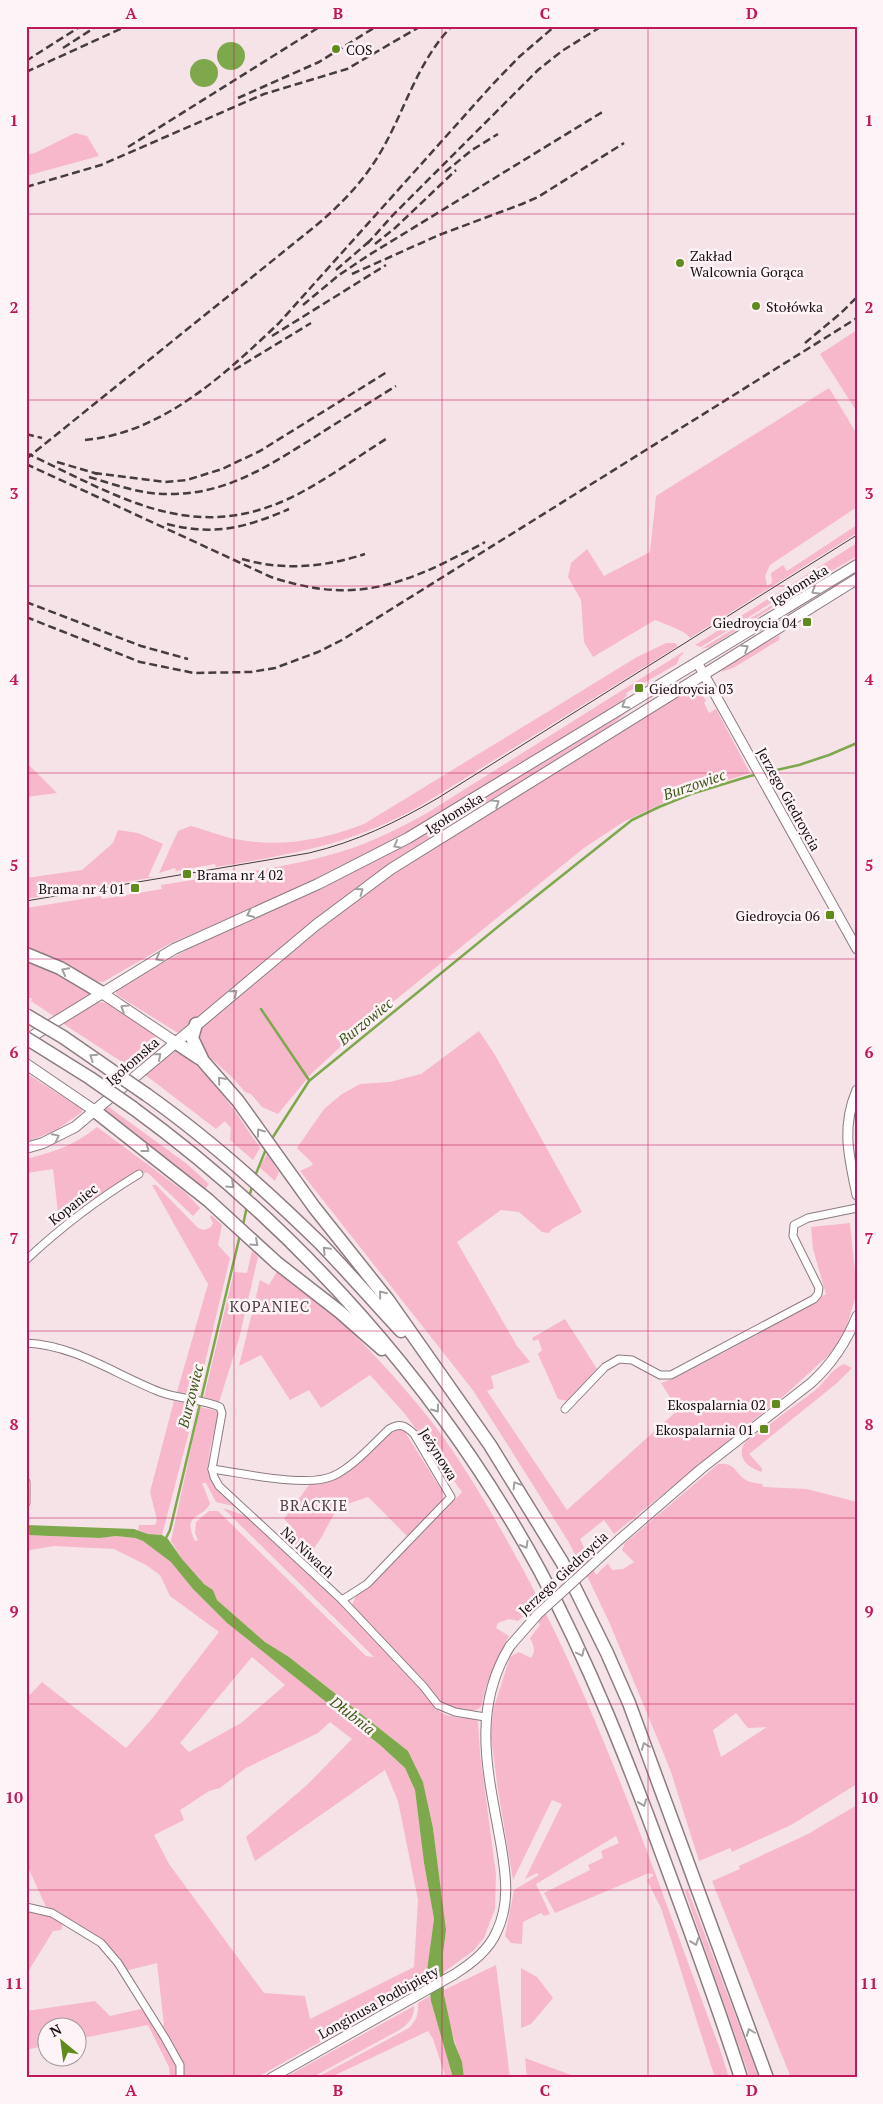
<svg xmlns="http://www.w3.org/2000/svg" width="883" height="2104" font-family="'PT Serif',serif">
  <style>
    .green { fill: #f6b8ca; fill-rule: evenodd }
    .water { fill: #7da84c }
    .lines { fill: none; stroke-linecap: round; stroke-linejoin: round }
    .stream { stroke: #7da84c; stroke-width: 2.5 }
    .minor-casing { stroke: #8c7c80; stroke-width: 9 }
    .tertiary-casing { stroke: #8c7c80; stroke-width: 11 }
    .primary-casing { stroke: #8c7c80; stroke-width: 12 }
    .motorway-casing { stroke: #8c7c80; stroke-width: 15 }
    .minor { stroke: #fff; stroke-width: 7 }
    .tertiary { stroke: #fff; stroke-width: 9 }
    .primary { stroke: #fff; stroke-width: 10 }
    .motorway { stroke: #fff; stroke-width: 12 }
    .tram { stroke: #453c3e; stroke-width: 1 }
    .rail { stroke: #453c3e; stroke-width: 2.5; stroke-dasharray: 8 4; stroke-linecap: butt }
    .tertiary-bridge-casing { stroke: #8c7c80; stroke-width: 11; stroke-linecap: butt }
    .motorway-bridge-casing { stroke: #8c7c80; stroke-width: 15; stroke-linecap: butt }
    .tertiary-bridge { stroke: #fff; stroke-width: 9 }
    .motorway-bridge { stroke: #fff; stroke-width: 12 }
    .oneway { stroke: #a29fa0 }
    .grid { fill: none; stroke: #c2185b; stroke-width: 1; stroke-opacity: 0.55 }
    .poi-dot { fill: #5f8b1d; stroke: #fef3f6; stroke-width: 2 }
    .labels { text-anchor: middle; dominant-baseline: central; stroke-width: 5; stroke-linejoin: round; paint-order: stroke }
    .poi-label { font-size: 14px; fill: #161011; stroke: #fef3f6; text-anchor: start }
    .street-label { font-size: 14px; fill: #161011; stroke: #fef3f6 }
    .water-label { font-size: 15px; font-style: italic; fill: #3d5919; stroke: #fef3f6 }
    .neighbourhood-label { font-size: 15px; letter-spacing: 1px; fill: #4d3f43; stroke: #fef3f6 }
    .neatline { fill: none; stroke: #c2185b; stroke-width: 2 }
    .grid-label { font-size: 16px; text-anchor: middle; font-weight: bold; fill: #c2185b }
  </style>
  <rect width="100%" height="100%" fill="#f6e3e8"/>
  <g class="green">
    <path d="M75 133 87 136 99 156 26 176V155L35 153Z"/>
    <path d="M857 330V412L820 354Z"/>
    <path d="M829 388 857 434V507L770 565 765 576 767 586 772 583 771 573 783 565 787 571 857 525V533L690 638C683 629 666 625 655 620L593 657 584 642 581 600 568 577 571 563 587 549 604 576 650 552 656 496Z"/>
    <path d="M857 543V556L816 580H808L701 647 695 645Z"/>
    <path d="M857 558 835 573 786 599 710 647 701 649 809 582H817Z"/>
    <path d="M780 635 779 640 733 668 721 672 728 664Z"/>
    <path d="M666 643H675L678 646 425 803C356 844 293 854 216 867L215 864 176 871 175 868 159 873 178 831 191 826C206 830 220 836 235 839 279 848 323 840 364 824L637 657Z"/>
    <path d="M683 652V654L680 656 677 664 626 693 627 695 619 704 425 824 332 873 169 944 103 982 94 981 26 948V908L101 896 102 899 162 889 161 885C222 875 285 869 343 851 372 842 400 828 427 813Z"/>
    <path d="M698 691 706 700 704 703 709 713 716 709 750 773 680 795 623 822 584 848 363 1026 311 1074 278 1114 262 1107 251 1094 245 1092 234 1079 196 1045 199 1029 320 929 382 882 438 844 684 692Z"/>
    <path d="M633 707 603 732 400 857 349 894 178 1033 117 995 116 992 120 988C152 969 183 951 217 935 276 906 338 882 396 850Z"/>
    <path d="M26 762 57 793 26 797Z"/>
    <path d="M118 830 138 833 163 844 148 877H155L26 899V878L82 870 113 843Z"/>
    <path d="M26 959 54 970 92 993 55 1017 31 1001 32 998H26Z"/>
    <path d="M101 1002 107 1003 152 1032C168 1049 146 1060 133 1069L62 1023 93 1004Z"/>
    <path d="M479 1031 495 1055 582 1212 552 1229 549 1233 542 1232 519 1212 501 1210 457 1242 517 1346 530 1362 491 1376 494 1388 487 1391 567 1510 678 1410 661 1383 673 1379 755 1336 826 1294 813 1249 811 1227 850 1223 857 1292 845 1332 830 1354 787 1393 614 1534 604 1520 580 1539 596 1575 608 1563 612 1570 623 1569 634 1562 622 1550 625 1543 718 1464C736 1462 734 1473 746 1480 750 1483 757 1483 762 1484L763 1487 807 1489 857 1502V1784L791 1825 732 1852 730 1848 699 1861 671 1772 663 1752 610 1624 590 1582 568 1541 516 1458 472 1389 300 1171 313 1165C310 1159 302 1154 297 1148L324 1109 342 1094 360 1084 390 1082 421 1074ZM736 1713 748 1728 767 1727 721 1757 713 1730Z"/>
    <path d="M175 1049C210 1071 237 1114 260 1148L253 1160 230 1140 231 1128 225 1121 216 1129 144 1074Z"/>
    <path d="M26 1073 82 1109V1112L55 1131 26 1142Z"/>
    <path d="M106 1105 187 1164 209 1184 205 1189 105 1113 103 1108Z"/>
    <path d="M97 1127 186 1193 200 1208 193 1216 148 1173 134 1172 81 1209 58 1213 53 1169 26 1173V1159C52 1153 77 1144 97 1127Z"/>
    <path d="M267 1154 279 1172 275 1181 259 1167Z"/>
    <path d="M152 1185H156L198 1228 204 1230 211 1227 213 1223 210 1217 211 1215 222 1225 218 1245 230 1258 197 1396 177 1392 208 1284Z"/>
    <path d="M252 1251 258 1257 239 1339 219 1402 204 1397 234 1272 247 1273Z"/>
    <path d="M278 1270C295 1284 312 1296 328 1310 364 1342 398 1380 428 1417 458 1455 485 1501 509 1544 599 1703 656 1879 720 2049L729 2078H715L661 1908 647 1880 654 1875 649 1873 555 1913 544 1893 590 1870 588 1865 603 1858 601 1851 619 1843 616 1836 536 1884 550 1914 544 1916 541 1913 523 1922 522 1944 511 1943 505 1936 514 1890 539 1875 537 1873 525 1879 562 1804 552 1800 513 1880 498 1790 491 1737 493 1710 510 1657 519 1652 531 1658C536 1651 534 1646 530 1638L540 1625 531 1609 518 1621 509 1619 498 1623 496 1628 509 1636 487 1683 481 1707C471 1716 450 1708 440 1701L352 1605 356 1596 380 1576 462 1492 405 1414 370 1375 321 1408 309 1390 290 1400 261 1355 239 1366 260 1280 269 1285Z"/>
    <path d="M565 1319 597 1369 568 1401 558 1399 538 1354 542 1350 538 1339 534 1341 532 1338Z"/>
    <path d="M844 1364 852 1368 837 1383 749 1454 762 1468V1472C741 1466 734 1450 752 1435L753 1437C773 1421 793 1407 813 1392 825 1383 830 1370 844 1364Z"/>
    <path d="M174 1401 196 1405 162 1535 148 1534 138 1530 139 1525H155L157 1520 150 1492Z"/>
    <path d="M200 1407 217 1411 218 1417C214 1436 201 1467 214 1485 220 1493 229 1500 237 1507L216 1502 206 1483H202L210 1503C204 1519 181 1512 195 1541L198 1540 195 1533 196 1522 209 1511H218L366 1656 374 1657 223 1508 246 1516 342 1606 425 1694C436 1712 442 1716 463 1718 469 1718 474 1718 478 1721L480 1753 496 1875 495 1909 484 1938 473 1951 444 1972 443 1954 446 1930 433 1828 423 1782 408 1751 289 1657 265 1642 217 1600 213 1590 204 1584 182 1559 171 1541Z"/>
    <path d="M403 1429 442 1491 441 1502 408 1537 368 1497 338 1507 321 1538 307 1558 285 1537 293 1528 284 1519 309 1485 324 1482 389 1432Z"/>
    <path d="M26 1535 100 1538 116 1536 135 1538 143 1541 172 1562 193 1589 227 1623 380 1745 405 1768 415 1790 424 1863 434 1919 427 1970 428 1981 256 2078H183L161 2028 164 2025 157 1963 125 1971 99 1937 47 1909 26 1863V1699L42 1682 126 1748 151 1720 219 1632 170 1596 160 1575 146 1565 114 1549 54 1546 30 1550 26 1552ZM252 1657 285 1685 241 1723 189 1752 180 1743ZM330 1722 352 1739 307 1785 246 1837 255 1861 385 1770 398 1801 418 1900 414 1967 310 2019 305 1996 264 1993 169 1864 154 1835 184 1820 180 1810 209 1791 220 1788 246 1768 318 1733Z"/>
    <path d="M857 1805V2078H791L712 1881 740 1869 739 1866 808 1834Z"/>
    <path d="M685 1891H688L694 1906 759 2078H750Z"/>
    <path d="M26 1911 52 1916 63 1923 61 1930 53 1931 26 1975Z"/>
    <path d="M496 1965 510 2078H464C460 2049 444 2020 444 1990Z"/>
    <path d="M521 1968 537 1977 553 1998 531 2024 521 2028Z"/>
    <path d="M430 1996 453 2078H446L433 2039 428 2031 329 2078H316L409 2028C416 2020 419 2015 418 2003Z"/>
    <path d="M95 2001 110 2016 141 2009 146 2014 178 2066V2078H170L169 2067 148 2025 78 2039V2026H48L47 2045 26 2050V2011Z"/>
    <path d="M414 2006C414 2017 410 2022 401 2029L311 2078H284Z"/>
    <path d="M525 2058 579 2078H527Z"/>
  </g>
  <g class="water">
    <circle cx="231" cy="56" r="14"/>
    <circle cx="204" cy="73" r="14"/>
    <path d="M26 1525 134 1529 148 1534 162 1535 168 1539 182 1559 204 1584 213 1590 217 1600 265 1642 289 1657 408 1751 423 1782 433 1828 446 1930 443 1954 444 1995 454 2042 462 2062 464 2078H453L431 2001 427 1970 434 1919 424 1863 415 1790 405 1768 380 1745 227 1623 193 1589 171 1562 143 1541 135 1538 116 1536 100 1538 26 1535Z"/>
  </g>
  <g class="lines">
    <g class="stream">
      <path d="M261 1009 309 1080"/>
      <path d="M271 1140 309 1081 510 917 632 820 659 807 691 794 750 776 799 765 829 755 857 743"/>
      <path d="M255 1176 266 1149"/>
      <path d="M249 1198 252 1186"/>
      <path d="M243 1225 247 1206"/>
      <path d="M165 1540 170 1530 240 1235"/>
    </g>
    <g class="minor-casing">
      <g id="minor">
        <path d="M26 1260C61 1227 98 1199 139 1174"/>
        <path d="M26 1343C75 1345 116 1375 160 1392 179 1399 202 1399 220 1407L222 1413 212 1469 214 1477 219 1486 342 1600 423 1686 438 1705 455 1712 485 1717"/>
        <path d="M565 1409 605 1367 619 1359 632 1360 660 1375H671L814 1299 818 1294 819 1288 793 1236 794 1225 808 1218 857 1208"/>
        <path d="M212 1469C242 1473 307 1488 333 1476 352 1468 373 1444 389 1429 400 1423 405 1425 414 1434L451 1497 367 1584 342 1600"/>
        <path d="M26 1482V1503"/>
        <path d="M26 1907 52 1913 101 1943 118 1963 165 2038 180 2065V2078"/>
      </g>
    </g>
    <g class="tertiary-casing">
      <g id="tertiary">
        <path d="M697 662 857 949"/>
        <path d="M857 1090C841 1127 849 1157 857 1195"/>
        <path d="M619 1540 701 1469 811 1383C832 1364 846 1343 857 1316"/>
        <path d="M271 2078 455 1974C472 1963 489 1950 497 1931 510 1903 506 1875 501 1845 489 1776 470 1711 510 1646"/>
      </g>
    </g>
    <g class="primary-casing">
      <g id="primary">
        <path d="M102 993 175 1042"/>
        <path d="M26 1040 174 949 318 884 408 838 857 565"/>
        <path d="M26 1064 95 1111"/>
        <path d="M26 1148 43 1143 75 1127 316 925 391 869 857 579"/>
      </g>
    </g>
    <g class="motorway-casing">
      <g id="motorway">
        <path d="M26 954 60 968 102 993"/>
        <path d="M196 1024 192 1038 203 1061 238 1101 314 1207 388 1300 490 1445 562 1562 607 1653 629 1703 767 2078"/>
        <path d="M175 1042 199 1058"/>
        <path d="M147 1095C209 1139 266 1190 321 1244 348 1272 374 1302 401 1331"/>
        <path d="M133 1108C300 1230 441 1389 540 1571 589 1663 627 1759 663 1857 690 1930 717 2003 741 2078"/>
        <path d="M95 1111 208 1200 277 1263 340 1312 382 1349"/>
      </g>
    </g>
    <use href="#minor" class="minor"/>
    <use href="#tertiary" class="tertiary"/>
    <use href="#primary" class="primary"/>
    <use href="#motorway" class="motorway"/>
    <path class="tram" d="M26 901 309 853C356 842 397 822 438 798L857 535"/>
    <g class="rail">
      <path d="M63 48 97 26"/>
      <path d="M26 61 81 26"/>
      <path d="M26 72 127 26"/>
      <path d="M238 98 319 62 377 26"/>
      <path d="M128 147 321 26"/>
      <path d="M445 172 472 150 498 134"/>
      <path d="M26 187 101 165 264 94 347 69 421 26"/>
      <path d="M367 244 393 215 538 70 562 51 602 26"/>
      <path d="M375 244 395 228 456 170"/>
      <path d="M336 270 372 239"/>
      <path d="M352 274 439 235 522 204 538 197 624 143"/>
      <path d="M303 305 339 275 369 255 604 111"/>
      <path d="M272 336 386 265"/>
      <path d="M805 343 841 313 857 297"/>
      <path d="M234 370 311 323"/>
      <path d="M26 434 42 438"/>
      <path d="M85 440C163 433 225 374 279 323L492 85 519 57 555 26"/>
      <path d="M26 453C115 494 189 545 288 499 322 483 354 459 386 439"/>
      <path d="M26 459 313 228C341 205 365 180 383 148 406 107 418 61 452 26"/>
      <path d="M57 462 98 474"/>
      <path d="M26 464 271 577C338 599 381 593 444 563 457 556 472 550 485 542"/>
      <path d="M94 473 165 482 187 480 222 469 260 451 387 372"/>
      <path d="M89 477C116 485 143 495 171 494 225 494 265 468 310 440 338 422 367 404 396 386"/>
      <path d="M167 524C214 536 245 528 289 509"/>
      <path d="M242 559C283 571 325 567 365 554"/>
      <path d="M26 602 141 646 188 659"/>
      <path d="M26 617 140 662 194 673 251 672 275 668 318 652 342 640 857 318"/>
    </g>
    <g class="tertiary-bridge-casing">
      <path id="tertiary-bridge" d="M510 1646 538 1614 619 1540"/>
    </g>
    <g class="motorway-bridge-casing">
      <g id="motorway-bridge">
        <path d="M26 1015 63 1037 147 1095"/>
        <path d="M26 1038 90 1078 133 1108"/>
      </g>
    </g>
    <use href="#tertiary-bridge" class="tertiary-bridge"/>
    <use href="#motorway-bridge" class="motorway-bridge"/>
  </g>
  <defs><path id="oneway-chevron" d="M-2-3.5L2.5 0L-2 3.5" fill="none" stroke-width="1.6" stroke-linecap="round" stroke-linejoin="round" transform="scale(1.25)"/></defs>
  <g class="oneway">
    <use href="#oneway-chevron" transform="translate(815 591) rotate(148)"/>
    <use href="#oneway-chevron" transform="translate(745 648) rotate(-32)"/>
    <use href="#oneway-chevron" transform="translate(625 705) rotate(148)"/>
    <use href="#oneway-chevron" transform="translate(496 803) rotate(-32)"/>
    <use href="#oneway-chevron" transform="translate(397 845) rotate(151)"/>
    <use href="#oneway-chevron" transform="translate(360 891) rotate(-36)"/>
    <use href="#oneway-chevron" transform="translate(250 914) rotate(156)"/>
    <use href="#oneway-chevron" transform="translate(159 958) rotate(150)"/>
    <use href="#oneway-chevron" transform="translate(65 971) rotate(-152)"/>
    <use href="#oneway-chevron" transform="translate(234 993) rotate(-40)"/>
    <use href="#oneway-chevron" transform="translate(124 1008) rotate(-148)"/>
    <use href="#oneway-chevron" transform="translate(158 1056) rotate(-41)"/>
    <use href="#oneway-chevron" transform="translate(93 1057) rotate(-146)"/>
    <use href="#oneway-chevron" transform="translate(221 1080) rotate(-131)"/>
    <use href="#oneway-chevron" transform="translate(260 1132) rotate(-126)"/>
    <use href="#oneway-chevron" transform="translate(56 1137) rotate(-26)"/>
    <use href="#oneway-chevron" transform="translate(146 1149) rotate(37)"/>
    <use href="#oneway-chevron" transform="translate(231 1185) rotate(43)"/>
    <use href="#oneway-chevron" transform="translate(255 1243) rotate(42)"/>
    <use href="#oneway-chevron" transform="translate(326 1250) rotate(-134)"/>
    <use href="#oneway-chevron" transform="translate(382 1294) rotate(-129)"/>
    <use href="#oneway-chevron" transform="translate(436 1409) rotate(54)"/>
    <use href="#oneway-chevron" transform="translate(516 1485) rotate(-122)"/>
    <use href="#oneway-chevron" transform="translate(525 1545) rotate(60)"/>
    <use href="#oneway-chevron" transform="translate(581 1653) rotate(65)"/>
    <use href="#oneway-chevron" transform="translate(645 1746) rotate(-111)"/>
    <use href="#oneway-chevron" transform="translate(643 1803) rotate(70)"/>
    <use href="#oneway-chevron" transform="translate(695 1942) rotate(70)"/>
    <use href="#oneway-chevron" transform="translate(750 2032) rotate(-111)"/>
  </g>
  <path class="grid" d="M234 26V2078M442 26V2078M648 26V2078M26 214H857M26 400H857M26 586H857M26 773H857M26 959H857M26 1145H857M26 1331H857M26 1518H857M26 1704H857M26 1890H857"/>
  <g class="poi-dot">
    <circle cx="336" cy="49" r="5"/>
    <circle cx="680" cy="263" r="5"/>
    <circle cx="756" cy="306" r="5"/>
    <rect x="802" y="617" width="10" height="10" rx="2.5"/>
    <rect x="634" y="683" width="10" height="10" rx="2.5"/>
    <rect x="182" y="869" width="10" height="10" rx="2.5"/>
    <rect x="130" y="883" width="10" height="10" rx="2.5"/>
    <rect x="825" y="910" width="10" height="10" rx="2.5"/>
    <rect x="771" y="1399" width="10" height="10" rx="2.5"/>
    <rect x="759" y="1424" width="10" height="10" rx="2.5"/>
  </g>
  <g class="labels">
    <g class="poi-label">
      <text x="346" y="49">COS</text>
      <text x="690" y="255">Zakład<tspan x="690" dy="16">Walcownia Gorąca</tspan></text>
      <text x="766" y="306">Stołówka</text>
      <text x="797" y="622" text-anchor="end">Giedroycia 04</text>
      <text x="649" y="688">Giedroycia 03</text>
      <text x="197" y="874">Brama nr 4 02</text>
      <text x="125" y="888" text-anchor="end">Brama nr 4 01</text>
      <text x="820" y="915" text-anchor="end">Giedroycia 06</text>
      <text x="766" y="1404" text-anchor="end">Ekospalarnia 02</text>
      <text x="754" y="1429" text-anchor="end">Ekospalarnia 01</text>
    </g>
    <g class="street-label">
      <text transform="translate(799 585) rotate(-32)">Igołomska</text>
      <text transform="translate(789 799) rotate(61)">Jerzego Giedroycia</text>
      <text transform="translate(454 813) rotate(-32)">Igołomska</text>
      <text transform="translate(132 1061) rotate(-41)">Igołomska</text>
      <text transform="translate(73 1204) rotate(-38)">Kopaniec</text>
      <text transform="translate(439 1454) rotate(58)">Jeżynowa</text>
      <text transform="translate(308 1552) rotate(43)">Na Niwach</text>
      <text transform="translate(563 1573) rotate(-43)">Jerzego Giedroycia</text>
      <text transform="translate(378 2002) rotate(-29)">Longinusa Podbipięty</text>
    </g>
    <g class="water-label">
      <text transform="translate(694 784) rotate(-19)">Burzowiec</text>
      <text transform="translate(365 1021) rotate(-39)">Burzowiec</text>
      <text transform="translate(190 1396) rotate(-76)">Burzowiec</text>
      <text transform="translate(353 1715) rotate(38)">Dłubnia</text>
    </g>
    <g class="neighbourhood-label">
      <text x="270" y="1306">KOPANIEC</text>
      <text x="314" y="1505">BRACKIE</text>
    </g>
  </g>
  <rect width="883" height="2104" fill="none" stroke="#fef3f6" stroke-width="55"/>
  <g transform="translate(62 2042) rotate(331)"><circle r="24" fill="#fef3f6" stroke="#a1989a"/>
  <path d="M0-4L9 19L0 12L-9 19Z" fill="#5f8b1d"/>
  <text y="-8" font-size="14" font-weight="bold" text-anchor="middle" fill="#161011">N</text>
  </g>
  <rect x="28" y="28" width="828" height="2048" class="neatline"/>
  <g class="grid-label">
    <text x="131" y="19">A</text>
    <text x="338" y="19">B</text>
    <text x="545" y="19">C</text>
    <text x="752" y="19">D</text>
    <text x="14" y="126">1</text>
    <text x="869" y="126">1</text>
    <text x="14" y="313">2</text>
    <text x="869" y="313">2</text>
    <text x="14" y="499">3</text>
    <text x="869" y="499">3</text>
    <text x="14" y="685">4</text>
    <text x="869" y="685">4</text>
    <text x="14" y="871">5</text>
    <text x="869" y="871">5</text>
    <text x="14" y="1058">6</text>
    <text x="869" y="1058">6</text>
    <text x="14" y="1244">7</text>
    <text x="869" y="1244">7</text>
    <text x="14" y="1430">8</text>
    <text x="869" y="1430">8</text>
    <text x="14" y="1617">9</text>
    <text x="869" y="1617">9</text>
    <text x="14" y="1803">10</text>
    <text x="869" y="1803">10</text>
    <text x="14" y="1989">11</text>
    <text x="869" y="1989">11</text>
    <text x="131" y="2096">A</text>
    <text x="338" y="2096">B</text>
    <text x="545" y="2096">C</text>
    <text x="752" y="2096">D</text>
  </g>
</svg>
